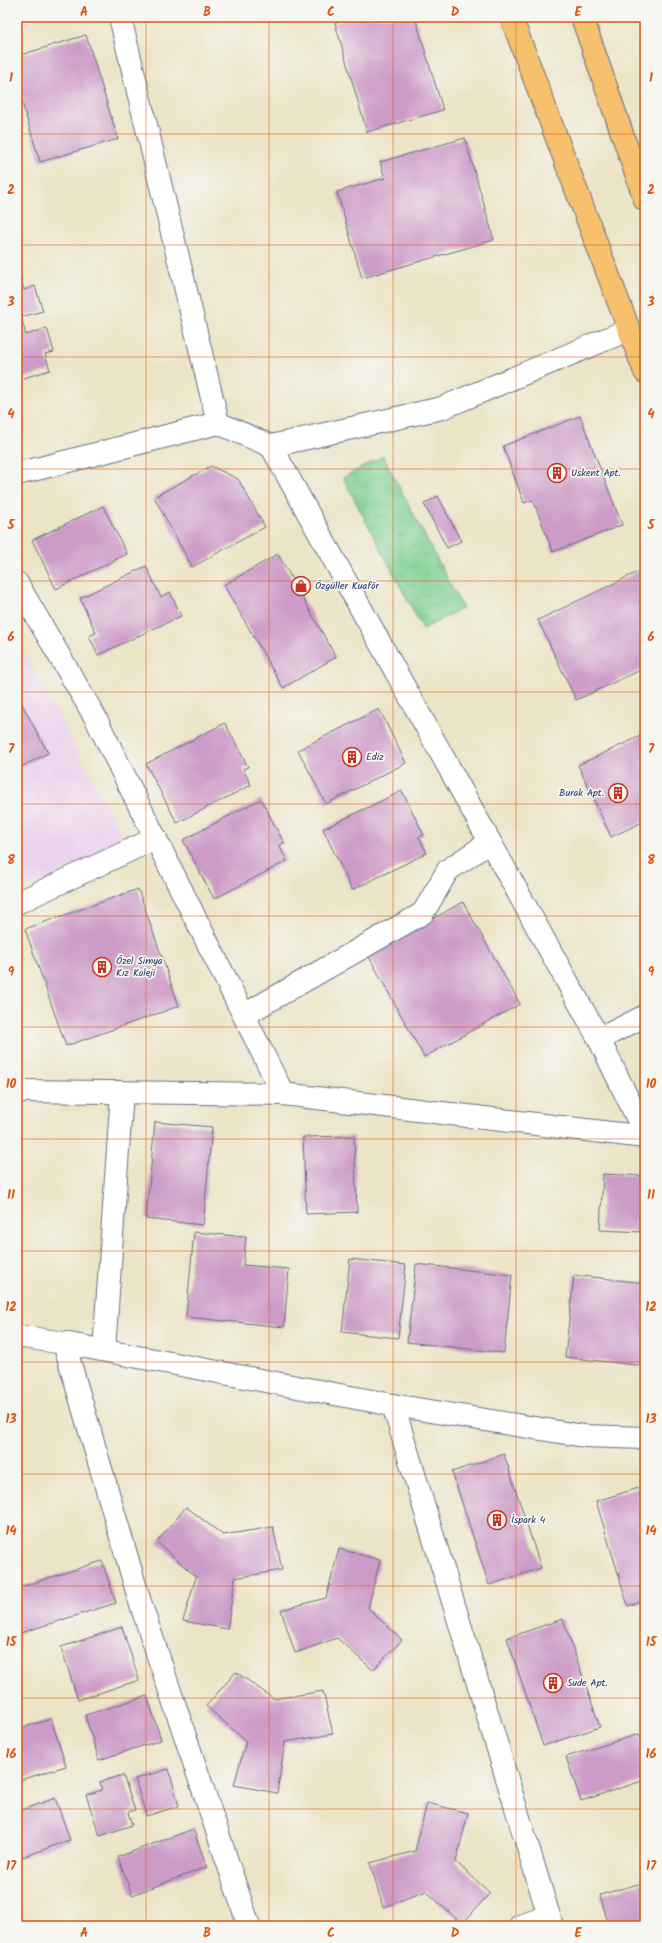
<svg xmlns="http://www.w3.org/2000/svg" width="662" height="1943" font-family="Kalam,sans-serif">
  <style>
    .built { fill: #ebd1ec }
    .grass { fill: url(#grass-tufts); stroke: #4c7e76 }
    .building { fill: #cd9bc7 }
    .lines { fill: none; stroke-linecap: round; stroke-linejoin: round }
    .minor-casing { stroke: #646e82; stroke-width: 24 }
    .major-casing { stroke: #646e82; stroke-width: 24 }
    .minor { stroke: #fff; stroke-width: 22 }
    .major { stroke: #f7c06c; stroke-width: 22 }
    .grid { fill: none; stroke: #de5710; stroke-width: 1; stroke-opacity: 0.55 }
    .labels { text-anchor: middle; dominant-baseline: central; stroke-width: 3.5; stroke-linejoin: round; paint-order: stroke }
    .poi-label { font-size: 10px; fill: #1b2f5e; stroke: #f6f6f2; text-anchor: start }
    .neatline { fill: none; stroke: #de5710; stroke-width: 1.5 }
    .grid-label { font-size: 13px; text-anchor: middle; font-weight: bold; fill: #de5710 }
  </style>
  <defs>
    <pattern id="grass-tufts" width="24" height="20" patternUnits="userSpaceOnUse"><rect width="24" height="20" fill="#7ccd8f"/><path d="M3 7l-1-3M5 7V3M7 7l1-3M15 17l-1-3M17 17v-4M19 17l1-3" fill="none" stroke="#6bb07e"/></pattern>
  </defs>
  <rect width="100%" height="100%" fill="#f6f6f2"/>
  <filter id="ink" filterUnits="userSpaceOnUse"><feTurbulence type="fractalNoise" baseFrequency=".025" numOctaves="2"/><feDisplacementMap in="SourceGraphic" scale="8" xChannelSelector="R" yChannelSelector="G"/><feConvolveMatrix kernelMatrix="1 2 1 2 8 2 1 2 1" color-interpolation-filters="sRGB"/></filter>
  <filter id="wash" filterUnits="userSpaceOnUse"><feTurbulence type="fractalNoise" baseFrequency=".012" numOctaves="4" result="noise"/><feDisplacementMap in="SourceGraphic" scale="16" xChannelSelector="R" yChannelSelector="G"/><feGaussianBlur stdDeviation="0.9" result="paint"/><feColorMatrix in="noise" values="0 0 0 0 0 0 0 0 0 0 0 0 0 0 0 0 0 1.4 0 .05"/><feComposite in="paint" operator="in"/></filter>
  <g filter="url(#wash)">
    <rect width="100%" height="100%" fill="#ebe4c6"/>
    <path class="built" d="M17 639 125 841 17 892Z"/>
    <path class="grass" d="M383 456 463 608 423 629 343 478Z"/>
    <g id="blocks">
      <g class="building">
        <path d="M355 17H415L443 110 367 132 335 23Z"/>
        <path d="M86 35 118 139 40 162 17 86V56Z"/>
        <path d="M465 138 494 240 362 278 337 192 385 178 380 162Z"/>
        <path d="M20 276 24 290 35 286 43 311 21 317 26 335 47 328 54 352 45 354 50 370 17 380V277Z"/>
        <path d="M580 416 622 525 553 552 533 500 524 503 503 446Z"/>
        <path d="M211 466 238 479 265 527 192 567 154 497Z"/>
        <path d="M438 496 461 541 447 548 424 504Z"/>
        <path d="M103 506 127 554 56 589 32 540Z"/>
        <path d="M278 554 336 657 283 688 224 585Z"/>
        <path d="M146 566 161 597 170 592 181 616 98 655 89 636 96 633 80 598Z"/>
        <path d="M644 569 645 668 576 700 538 620Z"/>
        <path d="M17 695 48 753 17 769Z"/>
        <path d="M379 709 406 763 326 804 298 750Z"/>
        <path d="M225 723 248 767 243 769 251 785 177 823 146 764Z"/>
        <path d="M645 734V821L611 837 578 765Z"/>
        <path d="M402 791 424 835 419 837 427 853 352 890 323 829Z"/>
        <path d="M261 799 284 843 279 845 287 861 214 899 183 840Z"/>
        <path d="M138 889 179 1006 66 1046 25 929Z"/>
        <path d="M463 902 520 1004 424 1057 368 955Z"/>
        <path d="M155 1122 212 1127 203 1225 146 1219Z"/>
        <path d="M354 1136 357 1212 306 1214 303 1137Z"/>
        <path d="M603 1174 645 1176 643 1232 600 1230Z"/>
        <path d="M194 1232 246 1237 243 1265 289 1269 284 1327 186 1317Z"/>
        <path d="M350 1259 406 1265 398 1338 342 1332Z"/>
        <path d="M416 1264 512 1275 504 1353 407 1342Z"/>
        <path d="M574 1275 645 1283V1366L565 1357Z"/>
        <path d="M504 1454 541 1568 489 1585 452 1472Z"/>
        <path d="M645 1486V1600L628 1606 596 1501Z"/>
        <path d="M186 1507 223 1535 273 1527 282 1570 235 1578 227 1629 183 1621 196 1577 157 1542Z"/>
        <path d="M339 1549 380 1560 368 1608 402 1640 373 1670 337 1638 295 1653 281 1610 326 1598Z"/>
        <path d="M102 1561 116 1603 17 1634V1588Z"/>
        <path d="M563 1619 600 1727 543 1746 507 1638Z"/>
        <path d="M122 1627 139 1680 78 1700 61 1647Z"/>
        <path d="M236 1672 274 1699 323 1691 333 1734 285 1742 277 1793 234 1785 246 1741 206 1706Z"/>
        <path d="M147 1696 161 1740 99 1760 85 1715Z"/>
        <path d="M51 1719 66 1766 17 1781V1729Z"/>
        <path d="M639 1734 645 1753V1780L581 1801 566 1757Z"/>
        <path d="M169 1769 179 1806 146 1816 135 1779Z"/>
        <path d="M123 1775 135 1810 128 1812 132 1825 100 1836 86 1795 102 1790 100 1782Z"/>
        <path d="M55 1798 70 1840 17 1859V1812Z"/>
        <path d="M427 1803 468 1813 456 1862 490 1893 462 1924 426 1891 383 1907 370 1863 415 1851Z"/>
        <path d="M193 1829 207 1867 132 1895 118 1857Z"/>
        <path d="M645 1882V1926H609L600 1895Z"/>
      </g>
    </g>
  </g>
  <g filter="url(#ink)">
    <use href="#blocks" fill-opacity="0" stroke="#646e82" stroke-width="1"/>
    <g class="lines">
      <g class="minor-casing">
        <g id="minor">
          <path d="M120 17 218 423"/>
          <path d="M271 446 599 1039 645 1134"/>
          <path d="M17 474 218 423 271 446 442 408 628 330"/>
          <path d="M17 583 95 717 283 1094"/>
          <path d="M17 903 156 838"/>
          <path d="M244 1015 423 913 448 870 490 842"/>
          <path d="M599 1039 645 1016"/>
          <path d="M17 1091 283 1094 645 1137"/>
          <path d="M17 1336 64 1343"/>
          <path d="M104 1350 122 1092"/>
          <path d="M393 1405 552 1926"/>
          <path d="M249 1926 140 1602 64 1343 393 1405 584 1436 645 1438"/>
          <path d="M520 1926 549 1916"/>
        </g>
      </g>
      <g class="major-casing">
        <g id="major">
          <path d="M511 17 645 372"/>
          <path d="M582 17 645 200"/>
        </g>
      </g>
      <use href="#minor" class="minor"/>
      <use href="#major" class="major"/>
    </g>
  </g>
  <path class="grid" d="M146 17V1926M269 17V1926M393 17V1926M516 17V1926M17 134H645M17 245H645M17 357H645M17 469H645M17 581H645M17 692H645M17 804H645M17 916H645M17 1027H645M17 1139H645M17 1251H645M17 1362H645M17 1474H645M17 1586H645M17 1698H645M17 1809H645"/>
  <defs>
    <g id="building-ring" transform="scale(1)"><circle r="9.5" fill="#f6f6f2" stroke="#c8321e" stroke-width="1.5"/><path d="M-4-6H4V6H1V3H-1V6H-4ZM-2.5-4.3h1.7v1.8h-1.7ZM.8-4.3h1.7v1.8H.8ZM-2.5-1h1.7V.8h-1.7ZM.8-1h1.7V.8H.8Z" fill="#c8321e"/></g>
    <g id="shop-ring" transform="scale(1)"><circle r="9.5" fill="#f6f6f2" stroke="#c8321e" stroke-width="1.5"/><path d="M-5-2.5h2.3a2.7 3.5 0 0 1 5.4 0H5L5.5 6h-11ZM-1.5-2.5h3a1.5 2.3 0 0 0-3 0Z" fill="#c8321e"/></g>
  </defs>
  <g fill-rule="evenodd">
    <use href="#building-ring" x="557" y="473"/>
    <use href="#shop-ring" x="301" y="586"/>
    <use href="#building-ring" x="352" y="757"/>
    <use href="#building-ring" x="618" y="793"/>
    <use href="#building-ring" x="102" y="967"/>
    <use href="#building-ring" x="497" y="1520"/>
    <use href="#building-ring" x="553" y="1683"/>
  </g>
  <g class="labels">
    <g class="poi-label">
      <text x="571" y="473">Uskent Apt.</text>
      <text x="315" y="586">Özgüller Kuaför</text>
      <text x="366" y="757">Ediz</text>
      <text x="604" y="793" text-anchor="end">Burak Apt.</text>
      <text x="116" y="961">Özel Simya<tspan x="116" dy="12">Kız Koleji</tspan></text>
      <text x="511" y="1520">İspark 4</text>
      <text x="567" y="1683">Sude Apt.</text>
    </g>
  </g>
  <rect width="662" height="1943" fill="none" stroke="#f6f6f2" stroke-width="44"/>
  <rect x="22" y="22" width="618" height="1899" class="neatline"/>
  <g class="grid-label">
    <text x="84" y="16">A</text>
    <text x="207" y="16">B</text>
    <text x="331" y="16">C</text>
    <text x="455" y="16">D</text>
    <text x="578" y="16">E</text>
    <text x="11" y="82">1</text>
    <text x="651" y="82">1</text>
    <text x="11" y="194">2</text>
    <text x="651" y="194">2</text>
    <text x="11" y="306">3</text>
    <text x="651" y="306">3</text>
    <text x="11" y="418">4</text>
    <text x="651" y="418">4</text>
    <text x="11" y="529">5</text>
    <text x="651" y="529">5</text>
    <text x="11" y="641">6</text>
    <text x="651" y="641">6</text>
    <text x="11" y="753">7</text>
    <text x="651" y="753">7</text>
    <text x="11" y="864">8</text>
    <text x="651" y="864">8</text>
    <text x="11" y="976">9</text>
    <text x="651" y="976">9</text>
    <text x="11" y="1088">10</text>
    <text x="651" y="1088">10</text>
    <text x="11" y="1199">11</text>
    <text x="651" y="1199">11</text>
    <text x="11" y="1311">12</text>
    <text x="651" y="1311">12</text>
    <text x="11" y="1423">13</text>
    <text x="651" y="1423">13</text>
    <text x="11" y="1535">14</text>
    <text x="651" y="1535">14</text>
    <text x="11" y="1646">15</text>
    <text x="651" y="1646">15</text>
    <text x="11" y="1758">16</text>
    <text x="651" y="1758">16</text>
    <text x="11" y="1870">17</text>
    <text x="651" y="1870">17</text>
    <text x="84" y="1937">A</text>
    <text x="207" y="1937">B</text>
    <text x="331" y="1937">C</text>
    <text x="455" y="1937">D</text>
    <text x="578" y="1937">E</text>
  </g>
</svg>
